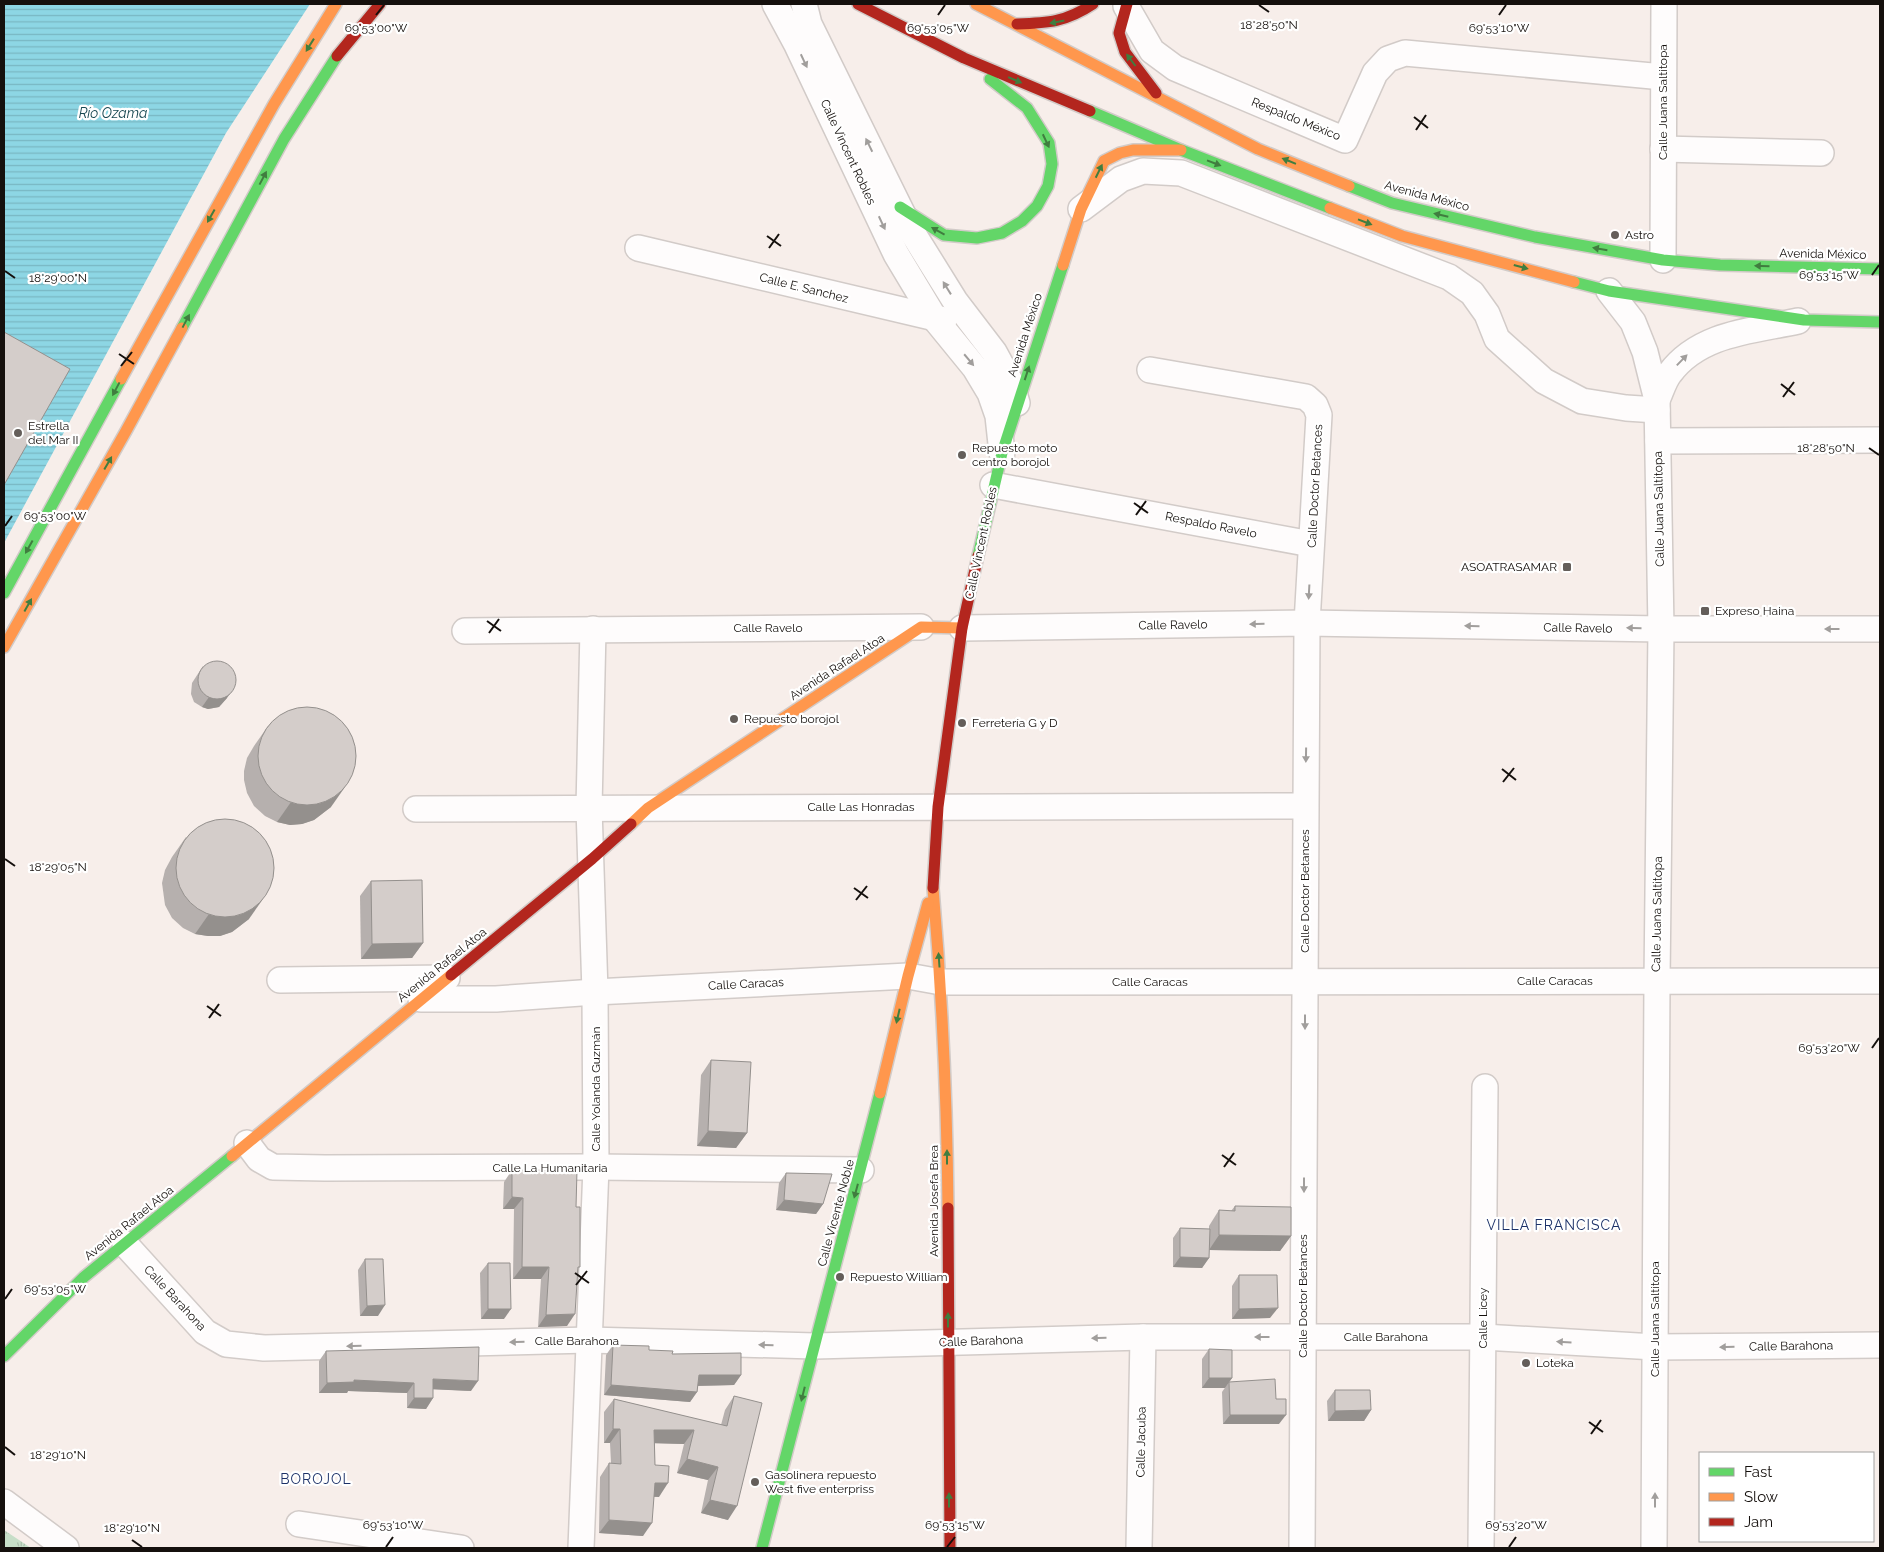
<svg xmlns="http://www.w3.org/2000/svg" width="1884" height="1552" font-family="Raleway,sans-serif">
  <style>
    .grass { fill: url(#grass-tufts) }
    .water { fill: url(#water-rules) }
    .lines { fill: none; stroke-linecap: round; stroke-linejoin: round }
    .street-casing { stroke: #d2cbc8; stroke-width: 28 }
    .fast-casing { stroke: #d2cbc8; stroke-width: 14 }
    .slow-casing { stroke: #d2cbc8; stroke-width: 14 }
    .jam-casing { stroke: #d2cbc8; stroke-width: 14 }
    .street { stroke: #fefcfc; stroke-width: 25 }
    .fast { stroke: #63d668; stroke-width: 11 }
    .slow { stroke: #ff974d; stroke-width: 11 }
    .jam { stroke: #b3261e; stroke-width: 11 }
    .wall { fill: #b6b0ae }
    .shaded-wall { fill: #94908d }
    .building { fill: #d4cdca; stroke: #94908d }
    .oneway { fill: #407d3f }
    .oneway2 { fill: #a19e9c }
    .ticks { fill: none; stroke: #15100d; stroke-width: 2 }
    .poi-dot { fill: #645e5a; stroke: #fff; stroke-width: 2 }
    .labels { text-anchor: middle; dominant-baseline: central; stroke-width: 4.5; stroke-linejoin: round; paint-order: stroke }
    .street-label { font-size: 12px; fill: #15100d; stroke: #fff }
    .poi-label { font-size: 12px; fill: #15100d; stroke: #fff; text-anchor: start }
    .water-label { font-size: 14px; font-style: italic; fill: #174751; stroke: #fff }
    .neighbourhood-label { font-size: 14px; letter-spacing: 1px; fill: #1c3168; stroke: #fff }
    .ticks-label { font-size: 12px; text-anchor: middle; fill: #15100d; stroke: #fff; stroke-width: 4.5; stroke-linejoin: round; paint-order: stroke }
  </style>
  <defs>
    <pattern id="grass-tufts" width="24" height="20" patternUnits="userSpaceOnUse" patternTransform="scale(1.25)"><rect width="24" height="20" fill="#c7dec8"/><path d="M3 7l-1-3M5 7V3M7 7l1-3M15 17l-1-3M17 17v-4M19 17l1-3" fill="none" stroke="#aabdab"/></pattern>
    <pattern id="water-rules" width="6" height="5" patternUnits="userSpaceOnUse" patternTransform="scale(1.25)"><rect width="6" height="5" fill="#8dd6e4"/><path d="M0 2.5h6" fill="none" stroke="#79b7c2"/></pattern>
  </defs>
  <rect width="100%" height="100%" fill="#f7eeea"/>
  <path class="grass" d="M4 1530 31 1548H4Z"/>
  <path class="water" d="M4 4H310L226 133 4 543Z"/>
  <g class="lines">
    <g class="street-casing">
      <g id="street">
        <path d="M775 4 796 43 896 254 935 319 975 368 990 393 998 416 1002 453"/>
        <path d="M804 4 809 24 909 227 955 301 994 352 1011 383 1017 403"/>
        <path d="M1126 6 1152 51 1175 68 1345 140 1375 73 1388 59 1405 53 1663 77"/>
        <path d="M1663 149 1821 153"/>
        <path d="M1081 209 1121 179 1143 171 1181 173 1449 277 1472 293 1487 314 1497 339 1544 381 1582 401 1626 408 1657 410"/>
        <path d="M638 248 944 320"/>
        <path d="M1663 260 1664 4"/>
        <path d="M1609 291 1633 322 1645 352 1657 400 1661 629 1657 981 1654 1548"/>
        <path d="M1150 370 1306 397 1315 405 1319 415 1307 623 1302 1548"/>
        <path d="M1657 400C1661 392 1664 380 1670 373 1700 333 1752 331 1798 321"/>
        <path d="M1658 441 1880 440"/>
        <path d="M993 485 1311 544"/>
        <path d="M962 628 1307 623 1661 629H1880"/>
        <path d="M465 631 921 627"/>
        <path d="M416 809 1305 806"/>
        <path d="M280 980 447 978"/>
        <path d="M421 999H496L595 992 908 976 941 982 1880 981"/>
        <path d="M247 1143 259 1159 273 1167 325 1168 596 1167 861 1170"/>
        <path d="M125 1244 205 1332 226 1344 264 1348 589 1340 815 1346 1143 1337H1483L1655 1347 1880 1345"/>
        <path d="M4 1502 66 1548"/>
        <path d="M299 1524 461 1548"/>
        <path d="M581 1548 596 1167 595 992 589 808 593 629"/>
        <path d="M1139 1548 1143 1337"/>
        <path d="M1481 1548 1485 1087"/>
      </g>
    </g>
    <g class="fast-casing">
      <g id="fast">
        <path d="M1090 111 1181 150 1330 208"/>
        <path d="M1349 186 1392 203 1535 237 1663 260 1720 265 1880 269"/>
        <path d="M900 207 944 235 977 238 1002 233 1022 221 1037 206 1048 186 1052 164 1049 143 1027 108 990 79"/>
        <path d="M1574 282 1609 291 1804 320 1880 322"/>
        <path d="M182 328 284 139 337 56"/>
        <path d="M978 556 1002 453 1063 265"/>
        <path d="M4 593 121 379"/>
        <path d="M4 1356 84 1277 232 1156"/>
        <path d="M762 1548 880 1093"/>
      </g>
    </g>
    <g class="slow-casing">
      <g id="slow">
        <path d="M976 4 1258 149 1349 186"/>
        <path d="M1330 208 1402 236 1574 282"/>
        <path d="M1063 265 1081 209 1104 161 1120 153 1133 150H1181"/>
        <path d="M121 379 274 104 336 4"/>
        <path d="M4 647 126 431 182 328"/>
        <path d="M631 824 648 808 921 627 962 628"/>
        <path d="M933 888C942 994 947 1101 948 1208"/>
        <path d="M880 1093 908 976 928 903"/>
        <path d="M232 1156 451 975"/>
      </g>
    </g>
    <g class="jam-casing">
      <g id="jam">
        <path d="M858 4 964 58 1090 111"/>
        <path d="M1127 4 1119 33 1125 52 1156 93"/>
        <path d="M1017 24C1048 23 1066 22 1093 4"/>
        <path d="M337 56 380 4"/>
        <path d="M933 888 938 807 962 628 978 556"/>
        <path d="M451 975 592 859 631 824"/>
        <path d="M948 1208 950 1548"/>
      </g>
    </g>
    <use href="#street" class="street"/>
    <use href="#fast" class="fast"/>
    <use href="#slow" class="slow"/>
    <use href="#jam" class="jam"/>
  </g>
  <g class="wall">
    <path d="M203 666 227 698 219 707 208 709 202 707 194 702 191 694 192 683Z"/>
    <path d="M268 726 331 807 314 820 302 824 290 825 277 822 265 816 254 806 247 793 244 780V771L247 758 254 746Z"/>
    <path d="M186 837 249 919 232 932 220 936H208L195 934 183 928 172 918 165 905 162 883 165 870 172 857Z"/>
    <path d="M371 881 423 943 412 958 361 959 360 896Z"/>
    <path d="M711 1060 747 1133 736 1148 697 1146 701 1075Z"/>
    <path d="M512 1170 576 1207 578 1270 567 1326 538 1327 541 1279H513L514 1209H503L504 1182Z"/>
    <path d="M786 1173 823 1204 816 1214 776 1210 779 1183Z"/>
    <path d="M1235 1206 1291 1236 1280 1251 1209 1250V1258L1202 1268 1173 1267V1238L1180 1228 1209 1229V1226L1219 1210 1231 1211Z"/>
    <path d="M365 1259 378 1316H360L358 1270Z"/>
    <path d="M488 1263 504 1319H481L480 1273Z"/>
    <path d="M1239 1275 1270 1318 1232 1319V1286Z"/>
    <path d="M613 1345 672 1354 741 1375 734 1385 698 1386 697 1392 690 1402 604 1395 606 1355Z"/>
    <path d="M1209 1349 1232 1378 1225 1388H1202V1359Z"/>
    <path d="M326 1351 471 1391 433 1389V1398L426 1409 407 1408V1393L348 1391 347 1393H319V1361Z"/>
    <path d="M1229 1382 1279 1424H1223L1222 1392Z"/>
    <path d="M1335 1390 1371 1410 1364 1421H1328L1327 1401Z"/>
    <path d="M734 1396 728 1520 701 1513 708 1480 677 1473 684 1444 655 1443V1465L659 1497H654L643 1536 599 1533 600 1477 609 1463H611L610 1443H604V1412L614 1399 721 1425 725 1410Z"/>
  </g>
  <g class="shaded-wall">
    <path d="M1736 4H1755L1753 5H1735Z"/>
    <path d="M234 688 227 698 219 707 208 709 202 707 209 697Z"/>
    <path d="M345 787 331 807 314 820 302 824 290 825 277 822 291 802Z"/>
    <path d="M263 899 249 919 232 932 220 936H208L195 934 209 914Z"/>
    <path d="M423 943 412 958 361 959 372 944Z"/>
    <path d="M708 1131 747 1133 736 1148 697 1146Z"/>
    <path d="M512 1197 523 1198 514 1209H503Z"/>
    <path d="M784 1200 823 1204 816 1214 776 1210Z"/>
    <path d="M1219 1235 1291 1236 1280 1251 1209 1250Z"/>
    <path d="M1180 1257 1209 1258 1202 1268 1173 1267Z"/>
    <path d="M522 1267H549L541 1279H513Z"/>
    <path d="M385 1305 378 1316H360L367 1306Z"/>
    <path d="M1278 1308 1270 1318 1232 1319 1239 1309Z"/>
    <path d="M488 1309H511L504 1319H481Z"/>
    <path d="M575 1314 567 1326 538 1327 546 1315Z"/>
    <path d="M699 1375H741L734 1385 692 1386Z"/>
    <path d="M1209 1378H1232L1225 1388H1202Z"/>
    <path d="M433 1379 478 1381 471 1391 426 1389Z"/>
    <path d="M354 1380 414 1383 407 1393 348 1391 347 1393H319L327 1383Z"/>
    <path d="M611 1385 697 1392 690 1402 604 1395Z"/>
    <path d="M414 1398H433L426 1409 407 1408Z"/>
    <path d="M1371 1410 1364 1421H1328L1335 1411Z"/>
    <path d="M1230 1415H1286L1279 1424H1223Z"/>
    <path d="M613 1429H620L610 1443H604Z"/>
    <path d="M654 1430H694L684 1444 645 1443Z"/>
    <path d="M687 1459 718 1467 708 1480 677 1473Z"/>
    <path d="M655 1483H668L659 1497 646 1496Z"/>
    <path d="M710 1500 737 1506 728 1520 701 1513Z"/>
    <path d="M609 1520 652 1523 643 1536 599 1533Z"/>
  </g>
  <g class="building">
    <path d="M4 332 70 369 4 485Z"/>
    <circle cx="217" cy="680" r="19"/>
    <circle cx="307" cy="756" r="49"/>
    <circle cx="225" cy="868" r="49"/>
    <path d="M422 880 423 943 372 944 371 881Z"/>
    <path d="M711 1060 751 1062 747 1133 708 1131Z"/>
    <path d="M512 1170H577L576 1207H580V1267H578L575 1314 546 1315 549 1267H522L523 1198 512 1197Z"/>
    <path d="M786 1173 832 1174 823 1204 784 1200Z"/>
    <path d="M1235 1206 1291 1207V1236L1219 1235V1210L1235 1211Z"/>
    <path d="M1180 1228 1210 1229 1209 1258 1180 1257Z"/>
    <path d="M365 1259H383L385 1305 367 1306Z"/>
    <path d="M488 1263H510L511 1309H488Z"/>
    <path d="M1239 1275H1277L1278 1308 1239 1309Z"/>
    <path d="M613 1345 649 1346V1350L673 1351 672 1354 741 1353V1375H699L697 1392 611 1385Z"/>
    <path d="M479 1347 478 1381 433 1379V1398H414V1383L354 1380V1382L327 1383 326 1351Z"/>
    <path d="M1209 1349 1232 1350V1378H1209Z"/>
    <path d="M1275 1379 1276 1399H1286V1415H1230L1229 1382Z"/>
    <path d="M1335 1390H1370L1371 1410 1335 1411Z"/>
    <path d="M734 1396 762 1403 737 1506 710 1500 718 1467 687 1459 694 1430H654L655 1465 669 1466 668 1483H655L652 1523 609 1520V1463L621 1464 620 1429H613L614 1399 727 1426Z"/>
  </g>
  <defs><path id="oneway-solid" d="M-6-.8H1V-3.2L6.5 0L1 3.2V.8H-6Z" transform="scale(1.25)"/></defs>
  <g class="oneway">
    <use href="#oneway-solid" transform="translate(1057 22) rotate(169)"/>
    <use href="#oneway-solid" transform="translate(310 45) rotate(122)"/>
    <use href="#oneway-solid" transform="translate(1131 60) rotate(-127)"/>
    <use href="#oneway-solid" transform="translate(1015 80) rotate(23)"/>
    <use href="#oneway-solid" transform="translate(1046 141) rotate(65)"/>
    <use href="#oneway-solid" transform="translate(1289 161) rotate(-158)"/>
    <use href="#oneway-solid" transform="translate(1214 163) rotate(21)"/>
    <use href="#oneway-solid" transform="translate(1099 171) rotate(-64)"/>
    <use href="#oneway-solid" transform="translate(263 178) rotate(-62)"/>
    <use href="#oneway-solid" transform="translate(1441 215) rotate(-167)"/>
    <use href="#oneway-solid" transform="translate(211 216) rotate(119)"/>
    <use href="#oneway-solid" transform="translate(1365 222) rotate(21)"/>
    <use href="#oneway-solid" transform="translate(938 231) rotate(-151)"/>
    <use href="#oneway-solid" transform="translate(1600 249) rotate(-170)"/>
    <use href="#oneway-solid" transform="translate(1762 266) rotate(-179)"/>
    <use href="#oneway-solid" transform="translate(1521 267) rotate(15)"/>
    <use href="#oneway-solid" transform="translate(186 321) rotate(-62)"/>
    <use href="#oneway-solid" transform="translate(1027 373) rotate(-72)"/>
    <use href="#oneway-solid" transform="translate(116 389) rotate(118)"/>
    <use href="#oneway-solid" transform="translate(108 463) rotate(-60)"/>
    <use href="#oneway-solid" transform="translate(29 547) rotate(119)"/>
    <use href="#oneway-solid" transform="translate(28 605) rotate(-61)"/>
    <use href="#oneway-solid" transform="translate(939 960) rotate(-94)"/>
    <use href="#oneway-solid" transform="translate(898 1016) rotate(103)"/>
    <use href="#oneway-solid" transform="translate(947 1157) rotate(-90)"/>
    <use href="#oneway-solid" transform="translate(856 1191) rotate(105)"/>
    <use href="#oneway-solid" transform="translate(948 1320) rotate(-90)"/>
    <use href="#oneway-solid" transform="translate(803 1394) rotate(104)"/>
    <use href="#oneway-solid" transform="translate(949 1500) rotate(-90)"/>
  </g>
  <g class="oneway2">
    <use href="#oneway-solid" transform="translate(804 61) rotate(65)"/>
    <use href="#oneway-solid" transform="translate(869 145) rotate(-116)"/>
    <use href="#oneway-solid" transform="translate(882 223) rotate(65)"/>
    <use href="#oneway-solid" transform="translate(947 288) rotate(-122)"/>
    <use href="#oneway-solid" transform="translate(969 360) rotate(50)"/>
    <use href="#oneway-solid" transform="translate(1682 360) rotate(-46)"/>
    <use href="#oneway-solid" transform="translate(1309 592) rotate(93)"/>
    <use href="#oneway-solid" transform="translate(1257 624) rotate(179)"/>
    <use href="#oneway-solid" transform="translate(1472 626) rotate(-179)"/>
    <use href="#oneway-solid" transform="translate(1634 628) rotate(-179)"/>
    <use href="#oneway-solid" transform="translate(1832 629) rotate(-180)"/>
    <use href="#oneway-solid" transform="translate(1306 755) rotate(91)"/>
    <use href="#oneway-solid" transform="translate(1305 1022) rotate(90)"/>
    <use href="#oneway-solid" transform="translate(1304 1185) rotate(90)"/>
    <use href="#oneway-solid" transform="translate(1262 1337) rotate(-180)"/>
    <use href="#oneway-solid" transform="translate(1099 1338) rotate(178)"/>
    <use href="#oneway-solid" transform="translate(517 1342) rotate(179)"/>
    <use href="#oneway-solid" transform="translate(1564 1342) rotate(-177)"/>
    <use href="#oneway-solid" transform="translate(766 1345) rotate(-178)"/>
    <use href="#oneway-solid" transform="translate(354 1346) rotate(179)"/>
    <use href="#oneway-solid" transform="translate(1727 1347) rotate(179)"/>
    <use href="#oneway-solid" transform="translate(1655 1500) rotate(-90)"/>
  </g>
  <path class="ticks" d="M1259 5 1269 12M376 15 384 5M938 15 945 5M1499 15 1506 5M1414 117 1428 128M1416 130 1426 115M767 236 781 246M769 248 779 234M5 271 15 278M1872 275 1879 265M119 354 134 364M121 366 132 352M1781 384 1795 395M1783 397 1794 382M1869 448 1879 455M1134 503 1148 513M1136 515 1146 501M5 526 12 516M487 621 501 631M489 633 499 619M1502 769 1516 780M1503 782 1514 768M5 859 15 866M854 888 868 898M856 900 867 886M207 1006 221 1016M209 1018 219 1004M1872 1048 1879 1038M1222 1155 1236 1165M1224 1167 1234 1153M575 1273 589 1283M576 1285 587 1271M5 1299 12 1289M1589 1422 1603 1432M1591 1434 1601 1420M5 1447 15 1455M132 1540 142 1547M386 1547 393 1537M947 1547 955 1537M1509 1547 1516 1537"/>
  <g class="poi-dot">
    <circle cx="1615" cy="235" r="5"/>
    <circle cx="18" cy="433" r="5"/>
    <circle cx="962" cy="455" r="5"/>
    <rect x="1562" y="562" width="10" height="10" rx="2.5"/>
    <rect x="1700" y="606" width="10" height="10" rx="2.5"/>
    <circle cx="734" cy="719" r="5"/>
    <circle cx="962" cy="723" r="5"/>
    <circle cx="840" cy="1277" r="5"/>
    <circle cx="1526" cy="1363" r="5"/>
    <circle cx="755" cy="1482" r="5"/>
  </g>
  <g class="labels">
    <g class="street-label">
      <text transform="translate(1663 102) rotate(-90)">Calle Juana Saltitopa</text>
      <text transform="translate(1296 119) rotate(22)">Respaldo México</text>
      <text transform="translate(848 152) rotate(65)">Calle Vincent Robles</text>
      <text transform="translate(1427 196) rotate(15)">Avenida México</text>
      <text transform="translate(1823 254) rotate(1)">Avenida México</text>
      <text transform="translate(804 288) rotate(14)">Calle E. Sanchez</text>
      <text transform="translate(1025 335) rotate(-72)">Avenida México</text>
      <text transform="translate(1315 486) rotate(-87)">Calle Doctor Betances</text>
      <text transform="translate(1659 509) rotate(-91)">Calle Juana Saltitopa</text>
      <text transform="translate(1211 525) rotate(11)">Respaldo Ravelo</text>
      <text transform="translate(981 543) rotate(-78)">Calle Vincent Robles</text>
      <text transform="translate(1173 625) rotate(-1)">Calle Ravelo</text>
      <text x="768" y="628">Calle Ravelo</text>
      <text transform="translate(1578 628) rotate(1)">Calle Ravelo</text>
      <text transform="translate(837 667) rotate(-33)">Avenida Rafael Atoa</text>
      <text x="861" y="807">Calle Las Honradas</text>
      <text transform="translate(1305 891) rotate(-90)">Calle Doctor Betances</text>
      <text transform="translate(1657 914) rotate(-89)">Calle Juana Saltitopa</text>
      <text transform="translate(442 965) rotate(-39)">Avenida Rafael Atoa</text>
      <text x="1555" y="981">Calle Caracas</text>
      <text x="1150" y="982">Calle Caracas</text>
      <text transform="translate(746 984) rotate(-3)">Calle Caracas</text>
      <text transform="translate(596 1089) rotate(-90)">Calle Yolanda Guzmán</text>
      <text x="550" y="1168">Calle La Humanitaria</text>
      <text transform="translate(934 1201) rotate(-90)">Avenida Josefa Brea</text>
      <text transform="translate(836 1213) rotate(-75)">Calle Vicente Noble</text>
      <text transform="translate(129 1223) rotate(-39)">Avenida Rafael Atoa</text>
      <text transform="translate(1303 1296) rotate(-90)">Calle Doctor Betances</text>
      <text transform="translate(175 1298) rotate(47)">Calle Barahona</text>
      <text transform="translate(1483 1318) rotate(-90)">Calle Licey</text>
      <text transform="translate(1655 1319) rotate(-90)">Calle Juana Saltitopa</text>
      <text x="1386" y="1337">Calle Barahona</text>
      <text x="577" y="1341">Calle Barahona</text>
      <text transform="translate(981 1341) rotate(-2)">Calle Barahona</text>
      <text transform="translate(1791 1346) rotate(-1)">Calle Barahona</text>
      <text transform="translate(1141 1442) rotate(-89)">Calle Jacuba</text>
    </g>
    <g class="poi-label">
      <text x="1625" y="235">Astro</text>
      <text x="28" y="426">Estrella<tspan x="28" dy="14">del Mar II</tspan></text>
      <text x="972" y="448">Repuesto moto<tspan x="972" dy="14">centro borojol</tspan></text>
      <text x="1557" y="567" text-anchor="end">ASOATRASAMAR</text>
      <text x="1715" y="611">Expreso Haina</text>
      <text x="744" y="719">Repuesto borojol</text>
      <text x="972" y="723">Ferretería G y D</text>
      <text x="850" y="1277">Repuesto William</text>
      <text x="1536" y="1363">Loteka</text>
      <text x="765" y="1475">Gasolinera repuesto<tspan x="765" dy="14">West five enterpriss</tspan></text>
    </g>
    <g class="water-label">
      <text x="113" y="113">Río Ozama</text>
    </g>
    <g class="neighbourhood-label">
      <text x="1554" y="1225">VILLA FRANCISCA</text>
      <text x="316" y="1479">BOROJOL</text>
    </g>
  </g>
  <g class="ticks-label">
    <text x="1269" y="29">18°28'50"N</text>
    <text x="376" y="32">69°53'00"W</text>
    <text x="938" y="32">69°53'05"W</text>
    <text x="1499" y="32">69°53'10"W</text>
    <text x="1829" y="279">69°53'15"W</text>
    <text x="58" y="282">18°29'00"N</text>
    <text x="1826" y="452">18°28'50"N</text>
    <text x="55" y="520">69°53'00"W</text>
    <text x="58" y="871">18°29'05"N</text>
    <text x="1829" y="1052">69°53'20"W</text>
    <text x="55" y="1293">69°53'05"W</text>
    <text x="58" y="1459">18°29'10"N</text>
    <text x="393" y="1529">69°53'10"W</text>
    <text x="955" y="1529">69°53'15"W</text>
    <text x="1516" y="1529">69°53'20"W</text>
    <text x="132" y="1532">18°29'10"N</text>
  </g>
  <rect width="1884" height="1552" fill="none" stroke="#15100d" stroke-width="10"/>
  <rect x="1699" y="1452" width="175" height="90" fill="#ffffff" stroke="#a19f9e"/>
  <rect x="1709" y="1468" width="25" height="8" fill="#63d668" stroke="#a19f9e"/>
  <text x="1744" y="1477" font-size="15" fill="#15100d">Fast</text>
  <rect x="1709" y="1493" width="25" height="8" fill="#ff974d" stroke="#a19f9e"/>
  <text x="1744" y="1502" font-size="15" fill="#15100d">Slow</text>
  <rect x="1709" y="1518" width="25" height="8" fill="#b3261e" stroke="#a19f9e"/>
  <text x="1744" y="1527" font-size="15" fill="#15100d">Jam</text>
</svg>
